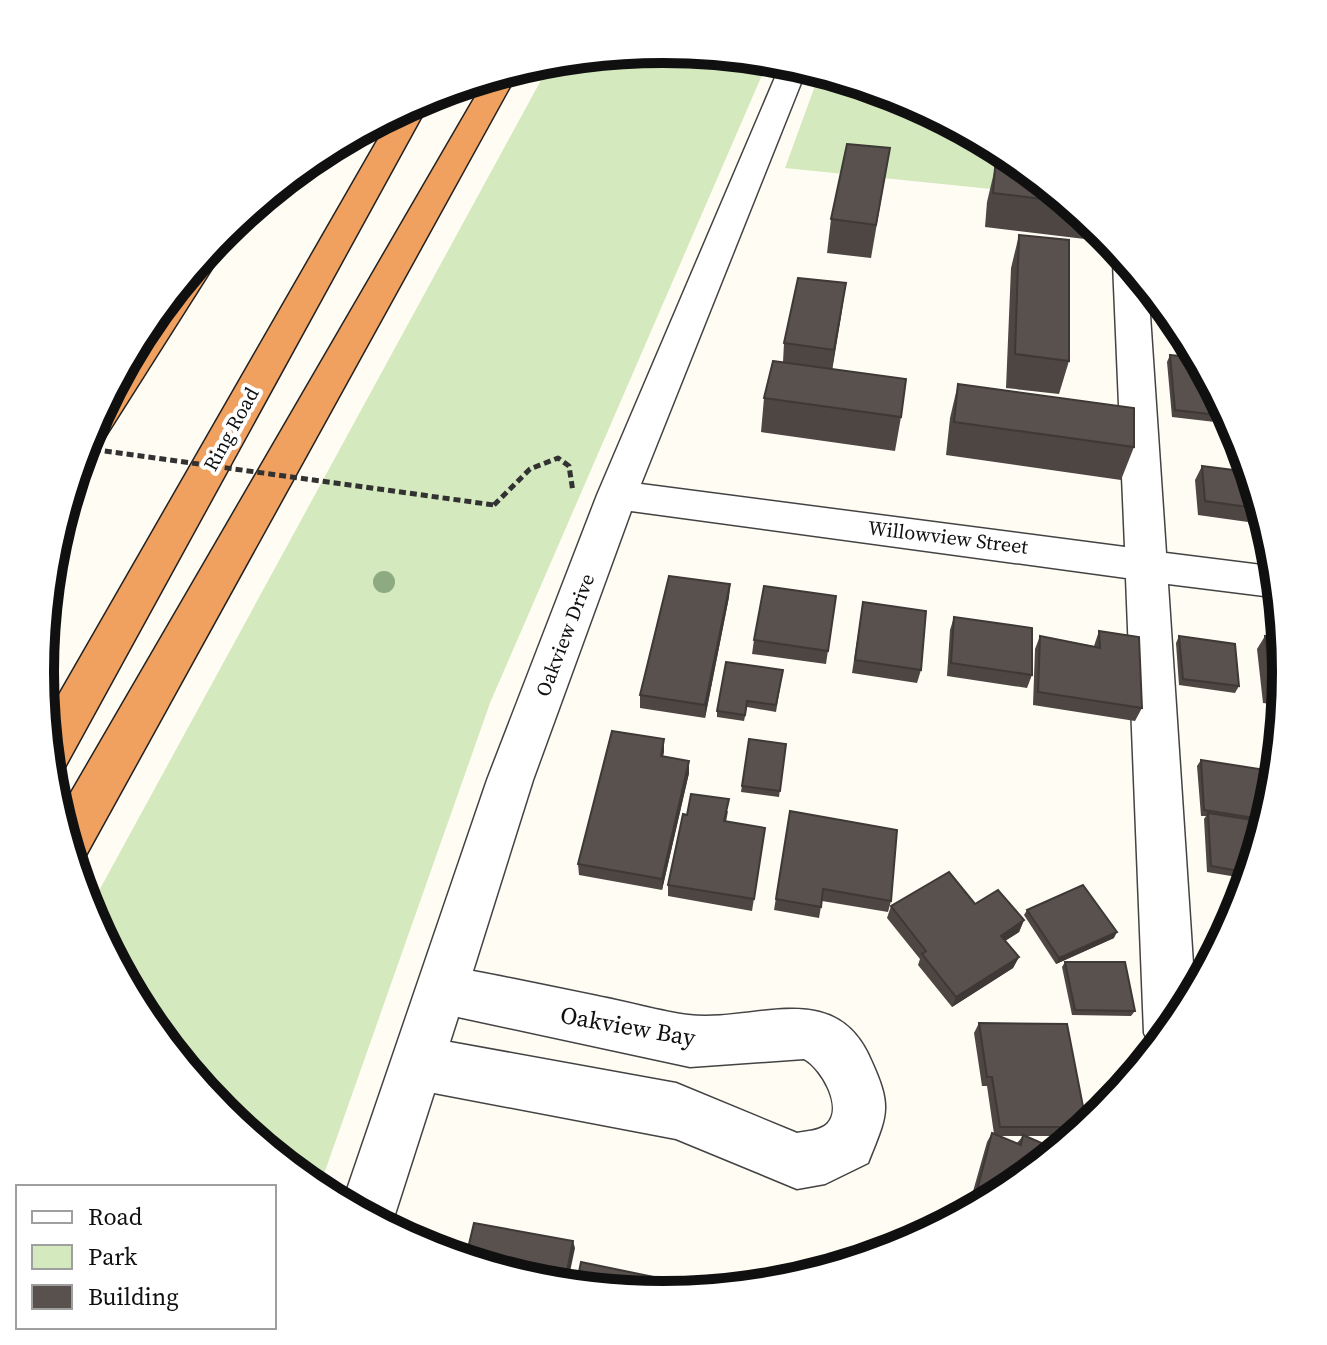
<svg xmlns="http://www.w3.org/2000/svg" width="1327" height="1345" font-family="'Source Serif 4',serif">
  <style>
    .green { fill: #d4e9bd }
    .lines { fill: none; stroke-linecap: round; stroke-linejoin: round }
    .minor-casing { stroke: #434343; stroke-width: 3 }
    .highway-casing { stroke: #212121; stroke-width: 3 }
    .path { stroke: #323232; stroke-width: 5; stroke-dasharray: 7 4; stroke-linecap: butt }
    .minor { fill: #fff; fill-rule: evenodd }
    .highway { fill: #f0a160; fill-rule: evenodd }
    .path-bridge { stroke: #323232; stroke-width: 5; stroke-dasharray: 7 4; stroke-linecap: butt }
    .tree { fill: #8daa80 }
    .wall { fill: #4d4642; fill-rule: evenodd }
    .shaded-wall { fill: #3e3936 }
    .building { fill: #59514d; stroke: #3e3936; stroke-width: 2 }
    .labels { text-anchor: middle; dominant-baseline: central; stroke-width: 8; stroke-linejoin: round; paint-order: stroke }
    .street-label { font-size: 20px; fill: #101010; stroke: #fff }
    .near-street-label { font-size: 24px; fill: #101010; stroke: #fff }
    .rim { fill: none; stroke: #101010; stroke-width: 10 }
  </style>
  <rect width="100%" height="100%" fill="#fffcf4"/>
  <g class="green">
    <path d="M664 49 769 59 490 703 318 1191 222 1113 145 1019 88 911 552 60Z"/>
    <path d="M820 72 903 97 1010 154 1061 196 785 168Z"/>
  </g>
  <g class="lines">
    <g class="minor-casing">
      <path id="minor" d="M782 61 807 68 641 484 1125 547 1113 263 1123 255 1148 285 1166 553 1277 567 1280 598 1168 584 1195 994 1182 1019 1155 1052 1152 1051 1144 1033 1126 578 631 511 533 780 473 971C521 980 568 990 616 1000 640 1005 664 1012 688 1015 755 1023 835 976 871 1060 893 1108 887 1115 868 1163L825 1184 797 1189 676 1139 434 1093 390 1230 342 1204 487 780 597 495ZM458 1017 690 1067 804 1059C821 1068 844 1107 827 1124 820 1131 806 1131 797 1133L676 1083 450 1042Z"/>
    </g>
    <g class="highway-casing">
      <g id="highway">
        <path d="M516 69 518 72 84 859 73 863 58 815 486 78Z"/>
        <path d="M424 97 429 103 64 769 50 774 45 719 393 113Z"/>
        <path d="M213 243 223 251 100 445 83 448 88 433 145 326Z"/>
      </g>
    </g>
    <path class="path" d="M494 505 530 469 558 458 569 466 573 492"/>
    <use href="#minor" class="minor"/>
    <use href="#highway" class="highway"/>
    <path class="path-bridge" d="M83 448 494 505"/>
  </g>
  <circle class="tree" cx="384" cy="582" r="11"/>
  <g class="wall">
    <path d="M890 148 871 258 827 253 831 219Z"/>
    <path d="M995 168 1032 172 1097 226 1093 240 985 227 987 202Z"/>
    <path d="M1019 235 1069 361 1059 394 1006 388 1011 268Z"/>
    <path d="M846 283 832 369 901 417 895 451 761 432 764 398 783 362 784 343Z"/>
    <path d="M1163 303 1179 323 1164 321Z"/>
    <path d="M1170 355 1199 358 1218 394 1216 395 1218 415 1215 422 1172 417 1167 362Z"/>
    <path d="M958 384 1134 447 1121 480 946 455 950 418Z"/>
    <path d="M1202 466 1250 473 1251 471 1268 528 1249 525 1248 522 1198 515 1195 480Z"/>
    <path d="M730 584 729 597 705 718 640 708V695Z"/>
    <path d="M836 596 826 664 752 654 754 640Z"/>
    <path d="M863 602 921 670 917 683 852 673Z"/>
    <path d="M954 617 1032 675 1027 688 947 676 950 630Z"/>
    <path d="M1099 631 1142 708 1135 721 1033 705 1035 649 1040 636 1094 646Z"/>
    <path d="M1179 636 1239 686 1235 693 1179 685 1176 643Z"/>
    <path d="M1265 636 1287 673 1284 706 1263 703 1257 649Z"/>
    <path d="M783 670 776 712 747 707 744 721 717 717V711Z"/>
    <path d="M664 739 663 756 689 773 662 890 579 875 578 864Z"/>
    <path d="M749 739 786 744 779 797 741 792Z"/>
    <path d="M1201 760 1269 813 1249 879 1207 872 1204 819 1206 816H1201L1197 766Z"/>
    <path d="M728 811 726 822 765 828 752 911 668 896V885L687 815Z"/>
    <path d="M790 811 891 901 888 912 822 901 819 918 774 910Z"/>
    <path d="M975 904 1024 920 1019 932 1005 941 1019 957 1013 968 952 1007 918 965 920 959 887 918 891 906Z"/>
    <path d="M1027 910 1114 938 1056 964 1024 915Z"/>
    <path d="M1202 953 1216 956 1199 986 1198 959Z"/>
    <path d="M1065 962 1135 1011 1131 1016 1072 1015 1062 967Z"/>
    <path d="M979 1023 1087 1127 1077 1136H1024L1010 1191 981 1206 970 1202 987 1142 992 1133 994 1134 987 1086H982L974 1033ZM999 1136H1023L1017 1143Z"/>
  </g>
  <g class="shaded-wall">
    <path d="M846 283 841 317 830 383 834 350Z"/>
    <path d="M730 584 729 597 705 718V705Z"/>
    <path d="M664 739V752L661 768V756Z"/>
    <path d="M689 761V773L662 890V879Z"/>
    <path d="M1024 920 1019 932 995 947 1001 936Z"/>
    <path d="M1117 932 1114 938 1056 964 1059 958Z"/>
    <path d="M1019 957 1013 968 952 1007 956 997Z"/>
    <path d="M573 1241 575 1248 567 1286H564Z"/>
  </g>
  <g class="building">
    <path d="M847 144 890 148 876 225 831 219Z"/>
    <path d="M995 168 1032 172 1068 202 993 193Z"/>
    <path d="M1019 235 1069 240V361L1015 354Z"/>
    <path d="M798 278 846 283 834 350 784 343Z"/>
    <path d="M1170 355 1199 358 1215 388H1208L1216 389 1218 415 1175 410Z"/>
    <path d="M773 361 906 379 901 417 764 398Z"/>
    <path d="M958 384 1134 408V447L954 422Z"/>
    <path d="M1202 466 1249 472 1253 484 1252 473 1263 512 1256 511 1255 508 1205 501Z"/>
    <path d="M669 576 730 584 705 705 640 695Z"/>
    <path d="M764 586 836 596 828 651 754 640Z"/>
    <path d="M863 602 926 611 921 670 855 660Z"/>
    <path d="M954 617 1032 628V675L951 663Z"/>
    <path d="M1099 631 1139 637 1142 708 1038 692 1040 636 1100 648Z"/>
    <path d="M1179 636 1235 644 1239 686 1183 679Z"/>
    <path d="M1265 636 1284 639 1287 673 1285 692 1271 690Z"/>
    <path d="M726 662 783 670 776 705 747 701 745 715 717 711Z"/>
    <path d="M612 731 664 739 661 756 689 761 662 879 578 864Z"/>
    <path d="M749 739 786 744 780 791 742 786Z"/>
    <path d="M1201 760 1266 770 1269 813 1267 820 1204 810Z"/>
    <path d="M691 794 729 799 724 821 765 828 754 899 668 885 683 814 687 815Z"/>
    <path d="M790 811 897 830 891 901 823 889 821 907 776 899Z"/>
    <path d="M1208 813 1266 822 1251 873 1211 866Z"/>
    <path d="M949 872 975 904 998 890 1024 920 1001 936 1019 957 956 997 922 954 926 951 891 906Z"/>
    <path d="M1083 885 1117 932 1059 958 1027 910Z"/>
    <path d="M1202 953 1216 956 1203 979Z"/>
    <path d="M1065 962H1125L1135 1011 1075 1010Z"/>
    <path d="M979 1023 1067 1024 1087 1127H1000L992 1077H987Z"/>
    <path d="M992 1133 1021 1145 1023 1135 1044 1144 1042 1153 1052 1157 1010 1191 985 1204 987 1199 976 1194Z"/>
    <path d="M474 1223 573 1241 564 1286 541 1284 465 1261Z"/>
    <path d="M581 1262 683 1283 681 1294 663 1296 576 1287Z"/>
  </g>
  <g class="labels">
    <g class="street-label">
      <text transform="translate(231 429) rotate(-61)">Ring Road</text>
      <text transform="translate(948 537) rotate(7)">Willowview Street</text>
      <text transform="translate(565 635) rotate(-69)">Oakview Drive</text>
    </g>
    <g class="near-street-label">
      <text transform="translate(628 1026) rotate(10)">Oakview Bay</text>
    </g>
  </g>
  <path d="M0 0H1327V1345H0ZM54 672a609 609 0 1 1 1218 0a609 609 0 1 1-1218 0Z" fill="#fff" fill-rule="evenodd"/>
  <path class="rim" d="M54 672a609 609 0 1 1 1218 0a609 609 0 1 1-1218 0Z"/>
  <rect x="16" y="1185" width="260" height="144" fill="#ffffff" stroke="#9f9f9f" stroke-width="2"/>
  <rect x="32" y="1211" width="40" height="12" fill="#ffffff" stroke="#9f9f9f" stroke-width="2"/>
  <text x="88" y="1225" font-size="24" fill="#101010">Road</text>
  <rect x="32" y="1245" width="40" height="24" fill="#d4e9bd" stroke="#9f9f9f" stroke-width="2"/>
  <text x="88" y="1265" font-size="24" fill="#101010">Park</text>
  <rect x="32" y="1285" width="40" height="24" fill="#59514d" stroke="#9f9f9f" stroke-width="2"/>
  <text x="88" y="1305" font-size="24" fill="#101010">Building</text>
</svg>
